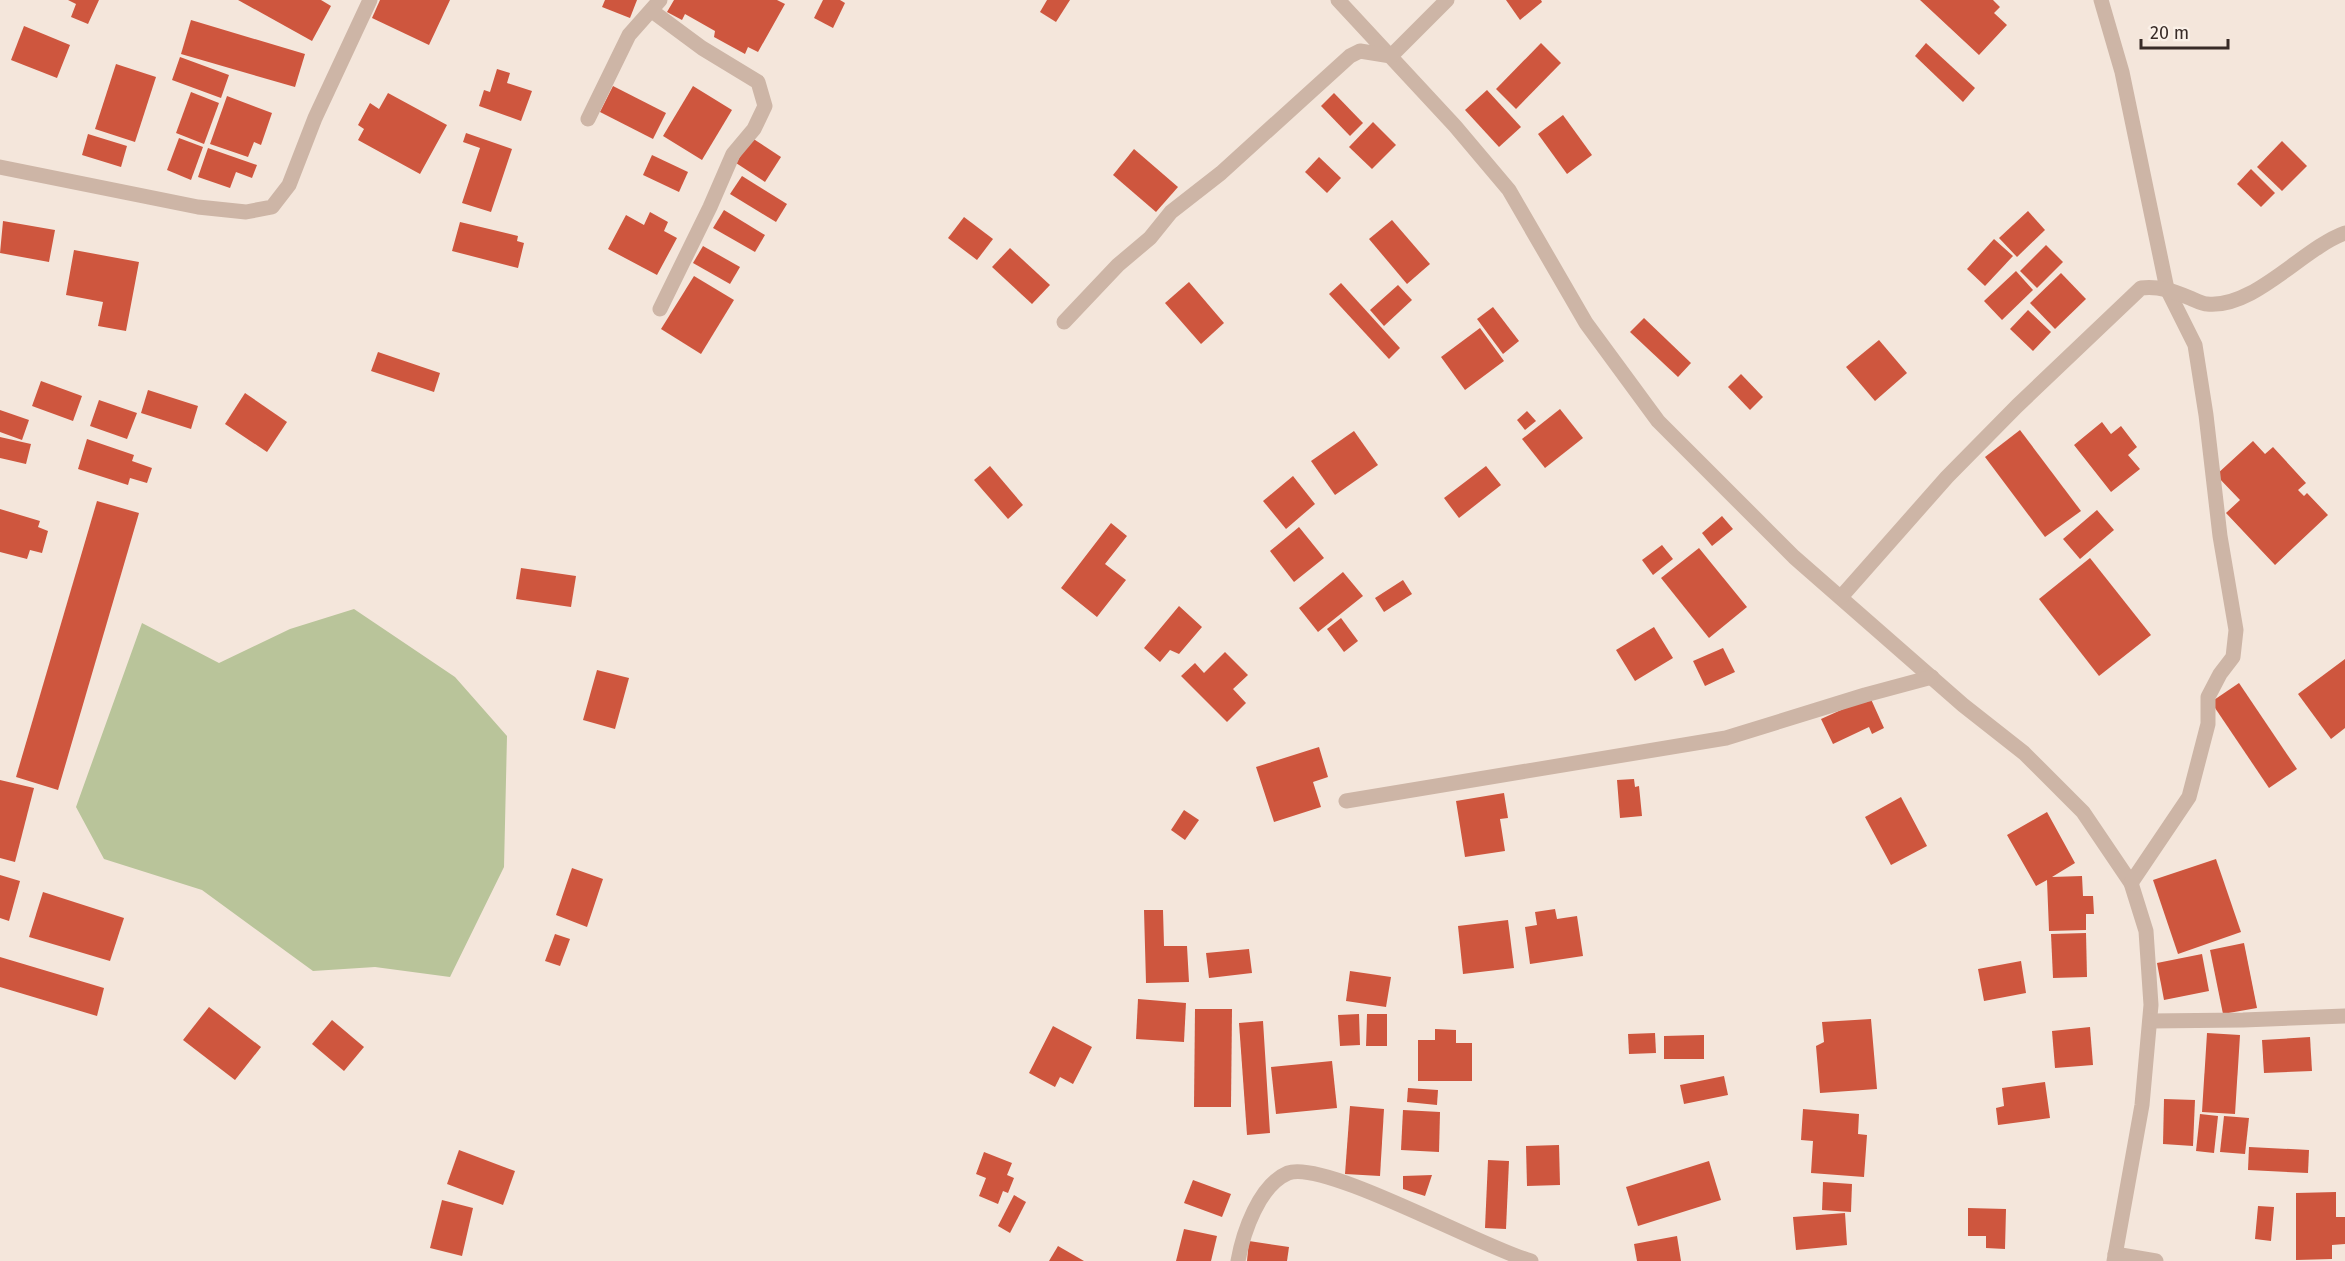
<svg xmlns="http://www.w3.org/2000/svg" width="2345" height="1261" font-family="'Fira Sans',sans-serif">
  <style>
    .green { fill: #b9c49a }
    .building { fill: #ce563e }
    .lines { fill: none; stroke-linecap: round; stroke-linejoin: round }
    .street { stroke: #cdb5a6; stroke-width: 15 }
  </style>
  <rect width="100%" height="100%" fill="#f4e6db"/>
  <path class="green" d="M354 609 455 677 507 736 504 867 450 977 375 967 313 971 202 890 104 859 76 807 142 623 219 663 290 629Z"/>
  <g class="building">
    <path d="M68 0H99L88 24 71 17 76 4Z"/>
    <path d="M238 0H321L331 6 312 41Z"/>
    <path d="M380 0H450L429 45 372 18Z"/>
    <path d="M605 0H637L630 18 602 7Z"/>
    <path d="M674 0H777L785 4 758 52 748 47 745 54 714 37 715 31 685 14 682 20 667 12Z"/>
    <path d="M823 0H840L845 3 833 28 814 18Z"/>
    <path d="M1047 0H1070L1056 22 1040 12Z"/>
    <path d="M1506 0H1541L1542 2 1520 20Z"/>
    <path d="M1920 0H1993L2000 7 1994 13 2007 25 1979 55Z"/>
    <path d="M191 20 305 54 295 87 181 54Z"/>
    <path d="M24 26 70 45 57 78 11 60Z"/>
    <path d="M1541 43 1561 63 1516 109 1496 89Z"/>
    <path d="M1926 43 1975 88 1963 102 1915 56Z"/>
    <path d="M180 57 229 75 221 98 172 80Z"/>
    <path d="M116 64 156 77 135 142 95 129Z"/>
    <path d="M497 69 510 73 507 83 532 91 521 121 479 106 484 90 490 92Z"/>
    <path d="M613 86 666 113 653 139 600 112Z"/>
    <path d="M693 86 732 110 702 160 663 136Z"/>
    <path d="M1487 90 1521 127 1499 147 1465 110Z"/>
    <path d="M191 92 219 103 204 144 176 133Z"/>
    <path d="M388 93 447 125 420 174 358 140 364 129 358 125 370 103 379 109Z"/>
    <path d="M1334 93 1363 123 1350 136 1321 106Z"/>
    <path d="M227 96 272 113 261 145 254 142 248 157 210 144Z"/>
    <path d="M1563 115 1592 155 1567 174 1538 134Z"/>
    <path d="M1373 122 1396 145 1372 169 1349 147Z"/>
    <path d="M466 133 512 149 491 212 462 203 480 148 463 142Z"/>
    <path d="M88 134 127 146 121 167 82 155Z"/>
    <path d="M179 138 203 147 191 180 167 170Z"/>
    <path d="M752 138 781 157 765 182 736 163Z"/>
    <path d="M2282 141 2307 166 2282 191 2257 167Z"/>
    <path d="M208 148 257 165 252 178 236 172 230 188 198 177Z"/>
    <path d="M1134 149 1178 187 1156 212 1113 175Z"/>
    <path d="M652 155 688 172 679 192 643 175Z"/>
    <path d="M1319 157 1341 178 1327 193 1305 172Z"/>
    <path d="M2251 169 2275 193 2261 207 2237 184Z"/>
    <path d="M742 176 787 204 776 222 730 194Z"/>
    <path d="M724 210 765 235 755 252 713 228Z"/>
    <path d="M2028 211 2045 230 2017 257 1999 238Z"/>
    <path d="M650 212 668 222 664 231 677 238 657 275 608 249 626 215 644 225Z"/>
    <path d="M964 217 993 239 977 260 948 238Z"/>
    <path d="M1392 220 1430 264 1407 284 1369 239Z"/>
    <path d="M3 221 55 230 49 262 0 253Z"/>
    <path d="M460 222 518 236 517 241 524 243 518 268 452 251Z"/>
    <path d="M1994 239 2013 256 1985 286 1967 269Z"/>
    <path d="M2046 245 2063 262 2037 288 2020 271Z"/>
    <path d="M703 246 740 267 730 284 693 263Z"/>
    <path d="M1010 248 1050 285 1032 304 992 267Z"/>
    <path d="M74 250 139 262 126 331 98 326 103 302 66 295Z"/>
    <path d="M2016 271 2033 290 2002 320 1984 301Z"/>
    <path d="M2061 273 2086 299 2055 329 2030 303Z"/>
    <path d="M694 276 734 300 701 354 661 329Z"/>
    <path d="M1189 282 1224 323 1201 344 1165 303Z"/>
    <path d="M1341 283 1400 348 1389 359 1329 294Z"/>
    <path d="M1398 285 1412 300 1384 326 1370 310Z"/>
    <path d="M1493 307 1519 341 1503 354 1477 319Z"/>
    <path d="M2028 310 2051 332 2033 351 2010 329Z"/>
    <path d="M1644 318 1691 363 1678 377 1630 332Z"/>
    <path d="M1480 328 1504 361 1465 390 1441 357Z"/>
    <path d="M1879 340 1907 373 1875 401 1846 367Z"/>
    <path d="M378 352 440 373 434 392 371 371Z"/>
    <path d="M1741 374 1763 397 1750 410 1728 387Z"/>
    <path d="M41 381 82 396 73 421 32 406Z"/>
    <path d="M148 390 198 406 191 429 141 413Z"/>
    <path d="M245 393 287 422 267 452 225 424Z"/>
    <path d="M99 400 137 413 127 439 90 426Z"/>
    <path d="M1560 409 1583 438 1545 468 1522 439Z"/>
    <path d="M0 410 29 420 22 440 0 432Z"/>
    <path d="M1527 411 1536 421 1525 430 1517 420Z"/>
    <path d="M2102 422 2111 434 2121 426 2137 447 2128 455 2140 469 2111 492 2074 445Z"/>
    <path d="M2020 430 2081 511 2045 537 1985 457Z"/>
    <path d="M1354 431 1378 465 1335 495 1311 461Z"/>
    <path d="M0 437 31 444 26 464 0 458Z"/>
    <path d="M87 439 134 455 132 461 152 468 147 483 130 478 128 485 78 469Z"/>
    <path d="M2253 441 2265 454 2273 447 2306 483 2298 490 2304 496 2307 493 2328 515 2275 565 2226 513 2240 500 2216 475Z"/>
    <path d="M990 466 1023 505 1008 519 974 480Z"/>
    <path d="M1486 466 1501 485 1459 518 1444 498Z"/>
    <path d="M1293 476 1315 504 1286 529 1263 501Z"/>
    <path d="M97 501 139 513 58 790 16 777Z"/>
    <path d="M0 509 40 521 38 527 48 531 42 553 30 550 27 559 0 552Z"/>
    <path d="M2097 510 2114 530 2080 559 2063 539Z"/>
    <path d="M1722 516 1733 529 1712 546 1702 533Z"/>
    <path d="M1111 523 1127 536 1105 564 1126 580 1097 617 1061 588Z"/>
    <path d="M1299 527 1324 558 1294 582 1270 551Z"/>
    <path d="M1662 545 1673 559 1653 575 1642 560Z"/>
    <path d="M1699 548 1747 607 1709 638 1661 578Z"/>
    <path d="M2090 558 2151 635 2099 676 2039 599Z"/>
    <path d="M521 568 576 576 571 607 516 599Z"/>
    <path d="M1343 572 1363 596 1318 632 1299 608Z"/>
    <path d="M1403 580 1412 594 1384 612 1375 598Z"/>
    <path d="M1179 606 1202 627 1179 654 1170 650 1160 662 1144 648Z"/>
    <path d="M1341 618 1358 641 1344 652 1327 629Z"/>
    <path d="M1654 627 1673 658 1635 681 1616 650Z"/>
    <path d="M1723 648 1735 672 1705 686 1693 661Z"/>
    <path d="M1225 652 1248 675 1233 689 1246 703 1227 722 1181 676 1195 663 1204 673Z"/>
    <path d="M2345 659V728L2331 739 2298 694Z"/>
    <path d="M597 670 629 678 615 729 583 720Z"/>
    <path d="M2239 683 2297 769 2269 788 2211 702Z"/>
    <path d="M1870 697 1884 728 1872 734 1869 727 1833 744 1821 719Z"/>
    <path d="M1319 747 1328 777 1313 782 1321 807 1274 822 1256 767Z"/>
    <path d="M1634 779 1635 787 1639 786 1642 816 1620 818 1617 780Z"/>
    <path d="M0 780 34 788 15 862 0 858Z"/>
    <path d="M1504 793 1508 818 1500 819 1505 851 1465 857 1456 801Z"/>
    <path d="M1901 797 1927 846 1891 865 1865 817Z"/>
    <path d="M1184 810 1199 820 1185 840 1171 830Z"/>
    <path d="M2047 812 2075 863 2052 877 2082 876 2083 896H2093L2094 914H2086V930L2049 931 2047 880 2036 886 2007 835Z"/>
    <path d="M2216 859 2241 932 2178 954 2153 880Z"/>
    <path d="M572 868 603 879 587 927 556 915Z"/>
    <path d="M0 875 20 881 9 921 0 918Z"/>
    <path d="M43 892 124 918 110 961 29 937Z"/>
    <path d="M1555 909 1557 919 1577 916 1583 956 1530 964 1525 927 1537 925 1535 912Z"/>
    <path d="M1144 910H1163L1164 946H1187L1189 982 1146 983Z"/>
    <path d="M1508 920 1514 968 1463 974 1458 926Z"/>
    <path d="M2086 933 2087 977 2053 978 2051 934Z"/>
    <path d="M555 934 570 939 560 966 545 961Z"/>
    <path d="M2244 943 2257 1008 2223 1014 2210 950Z"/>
    <path d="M1249 949 1252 973 1209 978 1206 953Z"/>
    <path d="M2202 954 2209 991 2164 1000 2157 963Z"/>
    <path d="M0 957 104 988 97 1016 0 987Z"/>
    <path d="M2021 961 2026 993 1984 1001 1978 969Z"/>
    <path d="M1350 971 1391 977 1386 1007 1346 1001Z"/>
    <path d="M1138 999 1186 1003 1184 1042 1136 1039Z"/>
    <path d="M209 1007 261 1047 235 1080 183 1040Z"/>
    <path d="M1195 1009H1232L1231 1107H1194Z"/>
    <path d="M1359 1014 1360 1045 1340 1046 1338 1015Z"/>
    <path d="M1367 1014H1387V1046H1366Z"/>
    <path d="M1871 1019 1877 1089 1820 1093 1816 1046 1824 1042 1822 1022Z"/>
    <path d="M332 1020 364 1047 344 1071 312 1044Z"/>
    <path d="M1263 1021 1270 1133 1247 1135 1239 1023Z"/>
    <path d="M1053 1026 1092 1047 1073 1084 1060 1077 1055 1087 1029 1073Z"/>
    <path d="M2090 1027 2093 1065 2055 1068 2052 1031Z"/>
    <path d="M1435 1029 1456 1030V1043H1472V1081H1418V1040H1435Z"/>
    <path d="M1655 1033 1656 1053 1629 1054 1628 1034Z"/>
    <path d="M2207 1033 2240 1035 2235 1114 2202 1112Z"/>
    <path d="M1704 1035V1059H1664V1036Z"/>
    <path d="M2310 1037 2312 1071 2264 1073 2262 1040Z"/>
    <path d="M1332 1061 1337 1108 1276 1114 1271 1067Z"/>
    <path d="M1724 1076 1728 1095 1684 1104 1680 1085Z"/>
    <path d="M2045 1082 2050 1118 1998 1125 1996 1108 2004 1106 2002 1088Z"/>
    <path d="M1408 1088 1438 1090 1437 1105 1407 1102Z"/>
    <path d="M2164 1099 2195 1100 2193 1146 2163 1144Z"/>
    <path d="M1350 1106 1384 1109 1380 1176 1345 1174Z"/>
    <path d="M1803 1109 1859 1114 1858 1134 1867 1135 1864 1177 1811 1173 1813 1141 1801 1140Z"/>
    <path d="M1403 1110 1440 1112 1439 1152 1401 1150Z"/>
    <path d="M2200 1114 2218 1116 2214 1153 2196 1151Z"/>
    <path d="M2224 1116 2249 1118 2245 1154 2220 1152Z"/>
    <path d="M1559 1145 1560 1185 1527 1186 1526 1146Z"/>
    <path d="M2249 1147 2309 1150 2308 1173 2248 1170Z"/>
    <path d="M459 1150 515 1171 503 1205 447 1184Z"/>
    <path d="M984 1152 1012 1163 1007 1175 1014 1178 1008 1193 1003 1191 998 1204 979 1196 986 1178 976 1174Z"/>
    <path d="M1488 1160 1509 1161 1506 1229 1485 1228Z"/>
    <path d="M1709 1161 1721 1200 1638 1226 1626 1187Z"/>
    <path d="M1432 1175 1425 1196 1403 1189V1176Z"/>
    <path d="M1193 1180 1231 1194 1222 1217 1184 1203Z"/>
    <path d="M1823 1182 1852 1184 1851 1212 1822 1210Z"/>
    <path d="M2336 1192V1217H2345V1244L2332 1245V1259L2296 1260V1193Z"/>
    <path d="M1014 1195 1026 1202 1010 1233 998 1226Z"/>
    <path d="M442 1200 473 1208 462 1256 430 1248Z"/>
    <path d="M2258 1206 2274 1207 2271 1241 2255 1239Z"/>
    <path d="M1968 1208 2006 1209 2005 1249 1986 1248V1236H1968Z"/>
    <path d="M1845 1213 1847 1245 1796 1250 1793 1217Z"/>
    <path d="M1184 1229 1217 1236 1211 1261H1176Z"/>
    <path d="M1677 1236 1681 1261H1637L1634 1244Z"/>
    <path d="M1249 1241 1289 1247 1287 1261H1247Z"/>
    <path d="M1058 1246 1084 1261H1049Z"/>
  </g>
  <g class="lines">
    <g class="street">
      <path d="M1338 0 1455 126 1509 190 1586 323 1658 421 1794 557 1963 705 2024 753 2083 812 2131 883 2146 931 2151 1005 2142 1105 2114 1261"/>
      <path d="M2101 0 2122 72 2167 289 2195 345 2206 415 2220 536 2236 630 2233 657 2220 674 2208 697V724L2189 797 2131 883"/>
      <path d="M652 11 702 48 758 82 765 106 754 129 733 154 710 207 660 309"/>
      <path d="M588 119 629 35 660 0"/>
      <path d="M0 167 198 207 246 212 272 207 289 185 315 118 370 0"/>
      <path d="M1064 322 1118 265 1150 238 1171 212 1221 173 1350 56 1360 51 1391 56 1447 0"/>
      <path d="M1841 597 1947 477 2017 406 2141 288C2160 286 2173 291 2190 298 2195 300 2202 304 2207 304 2254 309 2303 248 2345 233"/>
      <path d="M1346 801 1726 738 1865 695 1932 677"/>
      <path d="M2150 1021 2243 1020 2345 1016"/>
      <path d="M2115 1254 2156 1261"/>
      <path d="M1238 1261C1243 1233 1259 1185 1288 1173 1324 1159 1485 1249 1531 1261"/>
    </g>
  </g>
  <path d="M2141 39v9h87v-9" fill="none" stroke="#382b27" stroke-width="3"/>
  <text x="2150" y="39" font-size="18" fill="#382b27" stroke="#fbf1e8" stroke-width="4.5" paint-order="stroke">20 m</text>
</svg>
